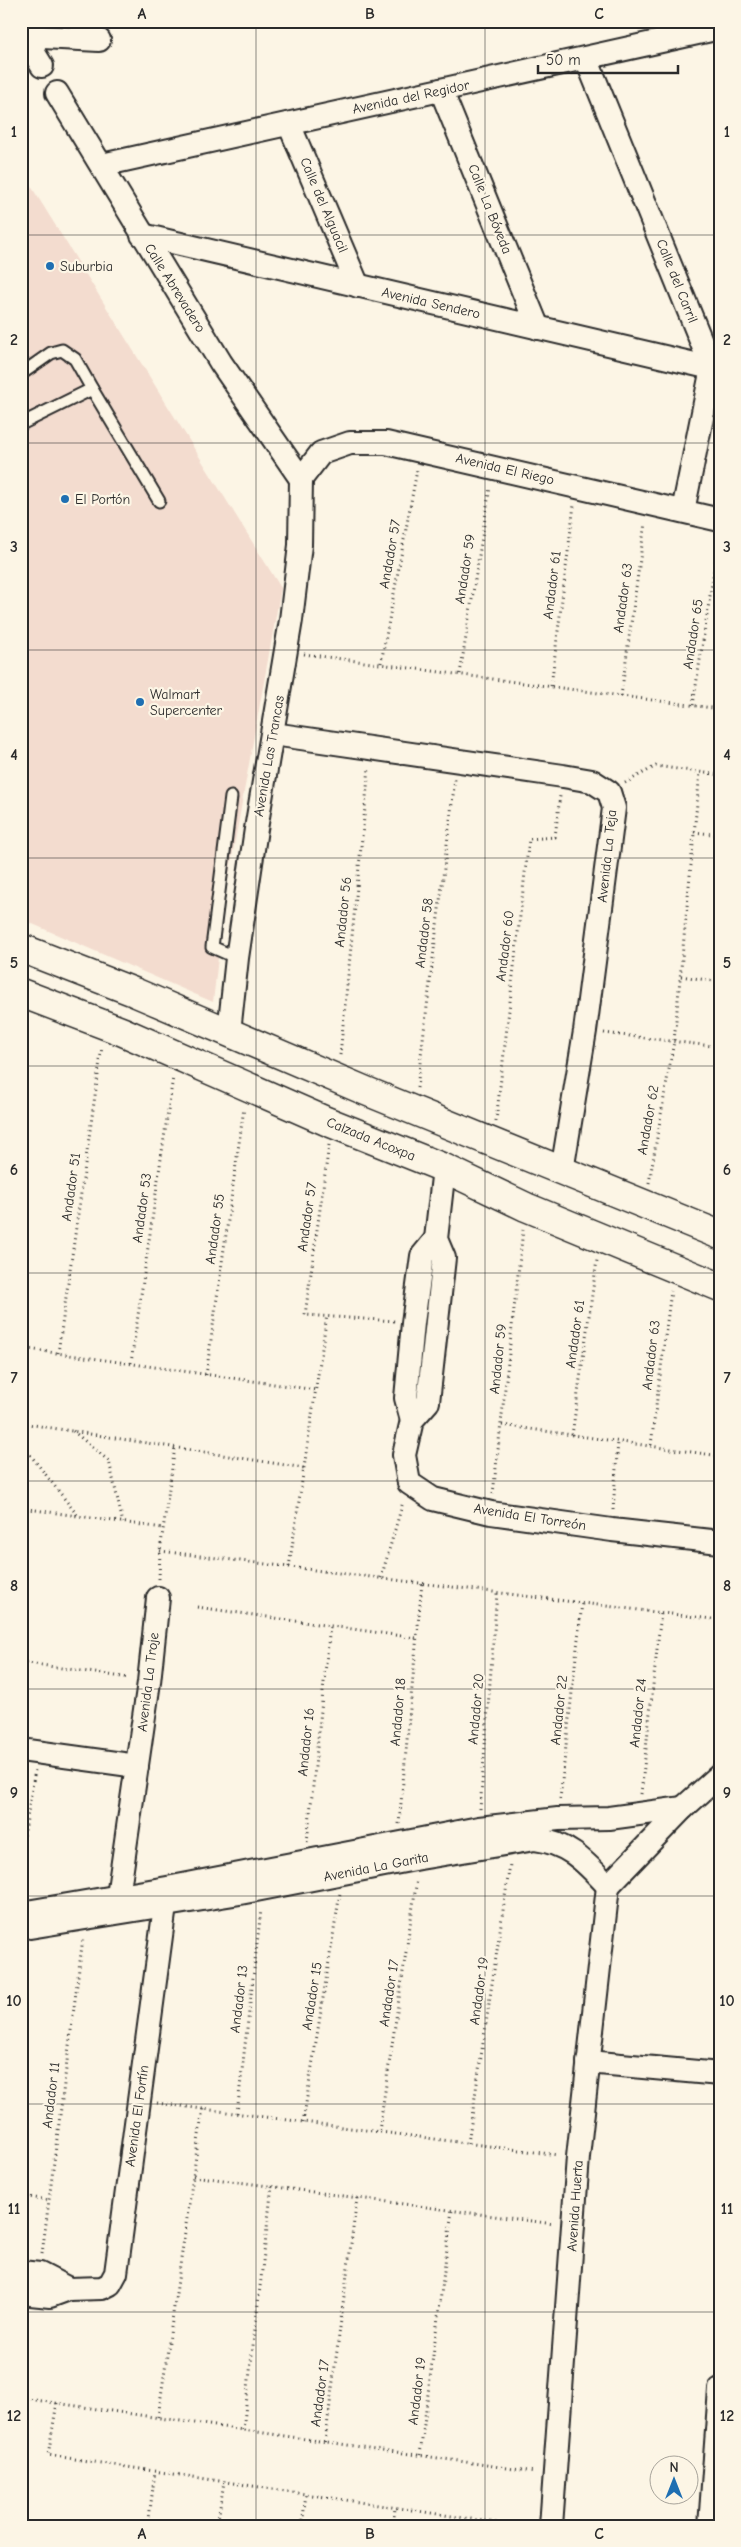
<svg xmlns="http://www.w3.org/2000/svg" width="741" height="2547" font-family="'Comic Neue',sans-serif">
  <style>
    .built { fill: #f3dccf }
    .lines { fill: none; stroke-linecap: round; stroke-linejoin: round }
    .lane-casing { stroke: #2b2b2b; stroke-width: 15 }
    .street-casing { stroke: #2b2b2b; stroke-width: 26 }
    .secondary-casing { stroke: #2b2b2b; stroke-width: 31 }
    .path { stroke: #2b2b2b; stroke-width: 3; stroke-dasharray: 1 4; stroke-linecap: butt }
    .lane { stroke: #fcf5e5; stroke-width: 11 }
    .street { stroke: #fcf5e5; stroke-width: 22 }
    .secondary { stroke: #fcf5e5; stroke-width: 28 }
    .grid { fill: none; stroke: #2b2b2b; stroke-width: 1; stroke-opacity: 0.55 }
    .poi-dot { fill: #1f6fb2; stroke: #fcf5e5; stroke-width: 2 }
    .labels { text-anchor: middle; dominant-baseline: central; stroke-width: 4.5; stroke-linejoin: round; paint-order: stroke }
    .street-label { font-size: 14px; fill: #2b2b2b; stroke: #fcf5e5 }
    .poi-label { font-size: 14px; fill: #2b2b2b; stroke: #fcf5e5; text-anchor: start }
    .neatline { fill: none; stroke: #2b2b2b; stroke-width: 2 }
    .grid-label { font-size: 16px; text-anchor: middle; font-weight: bold; fill: #2b2b2b }
  </style>
  <rect width="100%" height="100%" fill="#fcf5e5"/>
  <filter id="ink" filterUnits="userSpaceOnUse"><feTurbulence type="fractalNoise" baseFrequency=".02" numOctaves="2"/><feDisplacementMap in="SourceGraphic" scale="10" xChannelSelector="R" yChannelSelector="G"/><feConvolveMatrix kernelMatrix="1 2 1 2 8 2 1 2 1" color-interpolation-filters="sRGB"/></filter>
  <g filter="url(#ink)">
    <path class="built" d="M21 170 281 588 225 896 213 1002 21 919Z"/>
    <g class="lines">
      <g class="lane-casing">
        <g id="lane">
          <path d="M21 374 51 353 62 350 75 359 92 389 21 424"/>
          <path d="M92 389 159 501"/>
          <path d="M231 797 212 947 237 958"/>
        </g>
      </g>
      <g class="street-casing">
        <g id="street">
          <path d="M21 32 42 66"/>
          <path d="M24 36 99 40"/>
          <path d="M586 58 712 368 683 511"/>
          <path d="M441 90 538 328"/>
          <path d="M57 93 221 363 301 479"/>
          <path d="M289 124 358 286"/>
          <path d="M102 165 720 28"/>
          <path d="M142 235 720 370"/>
          <path d="M301 479 321 453 350 443H386L720 520"/>
          <path d="M273 734 563 776 592 781 609 792 614 808 585 1031 562 1171"/>
          <path d="M229 1032 237 958 256 829 291 620 300 545 301 479"/>
          <path d="M444 1168 436 1239 444 1258 428 1402 412 1420 404 1455 409 1483 433 1499 491 1513 612 1530 720 1542"/>
          <path d="M412 1420 406 1398 413 1323 422 1256 436 1239"/>
          <path d="M21 1750 137 1766"/>
          <path d="M608 1886 683 1808 720 1775"/>
          <path d="M116 1910 149 1682 158 1598"/>
          <path d="M21 1913 167 1888 479 1828 558 1819 609 1818 683 1808"/>
          <path d="M30 1927 240 1893 420 1858 535 1839C569 1843 586 1863 608 1886"/>
          <path d="M588 2062 720 2074"/>
          <path d="M21 2272 40 2274 69 2289"/>
          <path d="M21 2293 50 2296 69 2289 102 2288 110 2284 116 2273 167 1891"/>
          <path d="M551 2526 578 2157 608 1886"/>
          <path d="M710 2526 720 2389"/>
        </g>
      </g>
      <g class="secondary-casing">
        <g id="secondary">
          <path d="M21 948 134 992 366 1091 720 1235"/>
          <path d="M21 993 121 1031 326 1121 444 1168 526 1207 720 1287"/>
        </g>
      </g>
      <g class="path">
        <path d="M304 654 720 709"/>
        <path d="M381 663 417 470"/>
        <path d="M460 674 490 487"/>
        <path d="M551 686 574 505"/>
        <path d="M621 696 645 523"/>
        <path d="M693 705 719 538"/>
        <path d="M625 783 656 766 720 775"/>
        <path d="M694 832 720 835"/>
        <path d="M681 976 720 982"/>
        <path d="M604 1033 720 1047"/>
        <path d="M340 1055 369 768"/>
        <path d="M417 1088 455 779"/>
        <path d="M496 1121 529 839 555 837 560 796"/>
        <path d="M329 1145 305 1315 395 1321"/>
        <path d="M649 1183 674 1041 700 772"/>
        <path d="M21 1348 316 1390"/>
        <path d="M58 1353 102 1047"/>
        <path d="M131 1363 173 1077"/>
        <path d="M206 1375 244 1108"/>
        <path d="M21 1423 304 1468"/>
        <path d="M502 1425 720 1456"/>
        <path d="M73 1431 109 1461 123 1523"/>
        <path d="M572 1435 597 1260"/>
        <path d="M21 1443 78 1516"/>
        <path d="M651 1445 671 1291"/>
        <path d="M493 1494 523 1230"/>
        <path d="M21 1508 163 1528"/>
        <path d="M613 1510 618 1441"/>
        <path d="M160 1551 720 1620"/>
        <path d="M289 1567 327 1315"/>
        <path d="M381 1578 403 1502"/>
        <path d="M159 1579 160 1551 175 1447"/>
        <path d="M197 1607 416 1638"/>
        <path d="M21 1662 129 1678"/>
        <path d="M641 1794 661 1613"/>
        <path d="M560 1799 582 1603"/>
        <path d="M480 1809 497 1593"/>
        <path d="M399 1824 422 1583"/>
        <path d="M307 1842 330 1626"/>
        <path d="M21 1855 35 1770"/>
        <path d="M157 2103 558 2155"/>
        <path d="M237 2113 261 1910"/>
        <path d="M303 2122 340 1893"/>
        <path d="M379 2131 417 1879"/>
        <path d="M468 2143 510 1864"/>
        <path d="M193 2176 554 2224"/>
        <path d="M21 2196 49 2200"/>
        <path d="M42 2254 83 1938"/>
        <path d="M21 2398 535 2472"/>
        <path d="M57 2403 48 2455 517 2526"/>
        <path d="M158 2417 203 2108"/>
        <path d="M243 2430 272 2186"/>
        <path d="M325 2442 357 2198"/>
        <path d="M420 2455 452 2210"/>
        <path d="M148 2526 155 2472"/>
        <path d="M217 2526 224 2482"/>
        <path d="M302 2526 306 2494"/>
        <path d="M393 2526 395 2508"/>
        <path d="M461 2526 462 2518"/>
      </g>
      <use href="#lane" class="lane"/>
      <use href="#street" class="street"/>
      <use href="#secondary" class="secondary"/>
    </g>
  </g>
  <path class="grid" d="M256 21V2526M485 21V2526M21 235H720M21 443H720M21 650H720M21 858H720M21 1066H720M21 1273H720M21 1481H720M21 1689H720M21 1896H720M21 2104H720M21 2312H720"/>
  <g class="poi-dot">
    <circle cx="50" cy="266" r="5"/>
    <circle cx="65" cy="499" r="5"/>
    <circle cx="140" cy="702" r="5"/>
  </g>
  <g class="labels">
    <g class="street-label">
      <text transform="translate(411 97) rotate(-12)">Avenida del Regidor</text>
      <text transform="translate(324 205) rotate(67)">Calle del Alguacil</text>
      <text transform="translate(490 209) rotate(68)">Calle La Bóveda</text>
      <text transform="translate(677 281) rotate(68)">Calle del Carril</text>
      <text transform="translate(175 288) rotate(58)">Calle Abrevadero</text>
      <text transform="translate(431 303) rotate(13)">Avenida Sendero</text>
      <text transform="translate(505 469) rotate(13)">Avenida El Riego</text>
      <text transform="translate(390 554) rotate(-80)">Andador 57</text>
      <text transform="translate(465 569) rotate(-81)">Andador 59</text>
      <text transform="translate(552 585) rotate(-83)">Andador 61</text>
      <text transform="translate(623 598) rotate(-82)">Andador 63</text>
      <text transform="translate(693 634) rotate(-81)">Andador 65</text>
      <text transform="translate(269 756) rotate(-80)">Avenida Las Trancas</text>
      <text transform="translate(607 856) rotate(-84)">Avenida La Teja</text>
      <text transform="translate(343 912) rotate(-84)">Andador 56</text>
      <text transform="translate(424 933) rotate(-83)">Andador 58</text>
      <text transform="translate(505 946) rotate(-83)">Andador 60</text>
      <text transform="translate(648 1120) rotate(-80)">Andador 62</text>
      <text transform="translate(371 1139) rotate(22)">Calzada Acoxpa</text>
      <text transform="translate(71 1187) rotate(-82)">Andador 51</text>
      <text transform="translate(142 1208) rotate(-82)">Andador 53</text>
      <text transform="translate(307 1217) rotate(-82)">Andador 57</text>
      <text transform="translate(215 1229) rotate(-82)">Andador 55</text>
      <text transform="translate(575 1334) rotate(-82)">Andador 61</text>
      <text transform="translate(651 1355) rotate(-83)">Andador 63</text>
      <text transform="translate(498 1359) rotate(-84)">Andador 59</text>
      <text transform="translate(530 1517) rotate(9)">Avenida El Torreón</text>
      <text transform="translate(148 1682) rotate(-83)">Avenida La Troje</text>
      <text transform="translate(476 1709) rotate(-85)">Andador 20</text>
      <text transform="translate(559 1710) rotate(-84)">Andador 22</text>
      <text transform="translate(398 1712) rotate(-85)">Andador 18</text>
      <text transform="translate(638 1713) rotate(-84)">Andador 24</text>
      <text transform="translate(306 1742) rotate(-84)">Andador 16</text>
      <text transform="translate(376 1867) rotate(-11)">Avenida La Garita</text>
      <text transform="translate(479 1991) rotate(-82)">Andador 19</text>
      <text transform="translate(389 1993) rotate(-81)">Andador 17</text>
      <text transform="translate(312 1996) rotate(-81)">Andador 15</text>
      <text transform="translate(239 1999) rotate(-83)">Andador 13</text>
      <text transform="translate(51 2095) rotate(-83)">Andador 11</text>
      <text transform="translate(137 2116) rotate(-82)">Avenida El Fortín</text>
      <text transform="translate(575 2206) rotate(-86)">Avenida Huerta</text>
      <text transform="translate(417 2391) rotate(-83)">Andador 19</text>
      <text transform="translate(320 2393) rotate(-82)">Andador 17</text>
    </g>
    <g class="poi-label">
      <text x="60" y="266">Suburbia</text>
      <text x="75" y="499">El Portón</text>
      <text x="150" y="694">Walmart<tspan x="150" dy="16">Supercenter</tspan></text>
    </g>
  </g>
  <rect width="741" height="2547" fill="none" stroke="#fcf5e5" stroke-width="55"/>
  <g transform="translate(674 2480)"><circle r="24" fill="#fcf5e5" stroke="#a8a49b"/>
  <path d="M0-4L9 19L0 12L-9 19Z" fill="#1f6fb2"/>
  <text y="-8" font-size="14" font-weight="bold" text-anchor="middle" fill="#2b2b2b">N</text>
  </g>
  <path d="M538 65v8h140v-8" fill="none" stroke="#2b2b2b" stroke-width="2.5"/>
  <text x="546" y="65" font-size="15" fill="#2b2b2b" stroke="#fcf5e5" stroke-width="4" paint-order="stroke">50 m</text>
  <rect x="28" y="28" width="686" height="2492" class="neatline"/>
  <g class="grid-label">
    <text x="142" y="19">A</text>
    <text x="370" y="19">B</text>
    <text x="599" y="19">C</text>
    <text x="14" y="137">1</text>
    <text x="727" y="137">1</text>
    <text x="14" y="345">2</text>
    <text x="727" y="345">2</text>
    <text x="14" y="552">3</text>
    <text x="727" y="552">3</text>
    <text x="14" y="760">4</text>
    <text x="727" y="760">4</text>
    <text x="14" y="968">5</text>
    <text x="727" y="968">5</text>
    <text x="14" y="1175">6</text>
    <text x="727" y="1175">6</text>
    <text x="14" y="1383">7</text>
    <text x="727" y="1383">7</text>
    <text x="14" y="1591">8</text>
    <text x="727" y="1591">8</text>
    <text x="14" y="1798">9</text>
    <text x="727" y="1798">9</text>
    <text x="14" y="2006">10</text>
    <text x="727" y="2006">10</text>
    <text x="14" y="2214">11</text>
    <text x="727" y="2214">11</text>
    <text x="14" y="2421">12</text>
    <text x="727" y="2421">12</text>
    <text x="142" y="2539">A</text>
    <text x="370" y="2539">B</text>
    <text x="599" y="2539">C</text>
  </g>
</svg>
